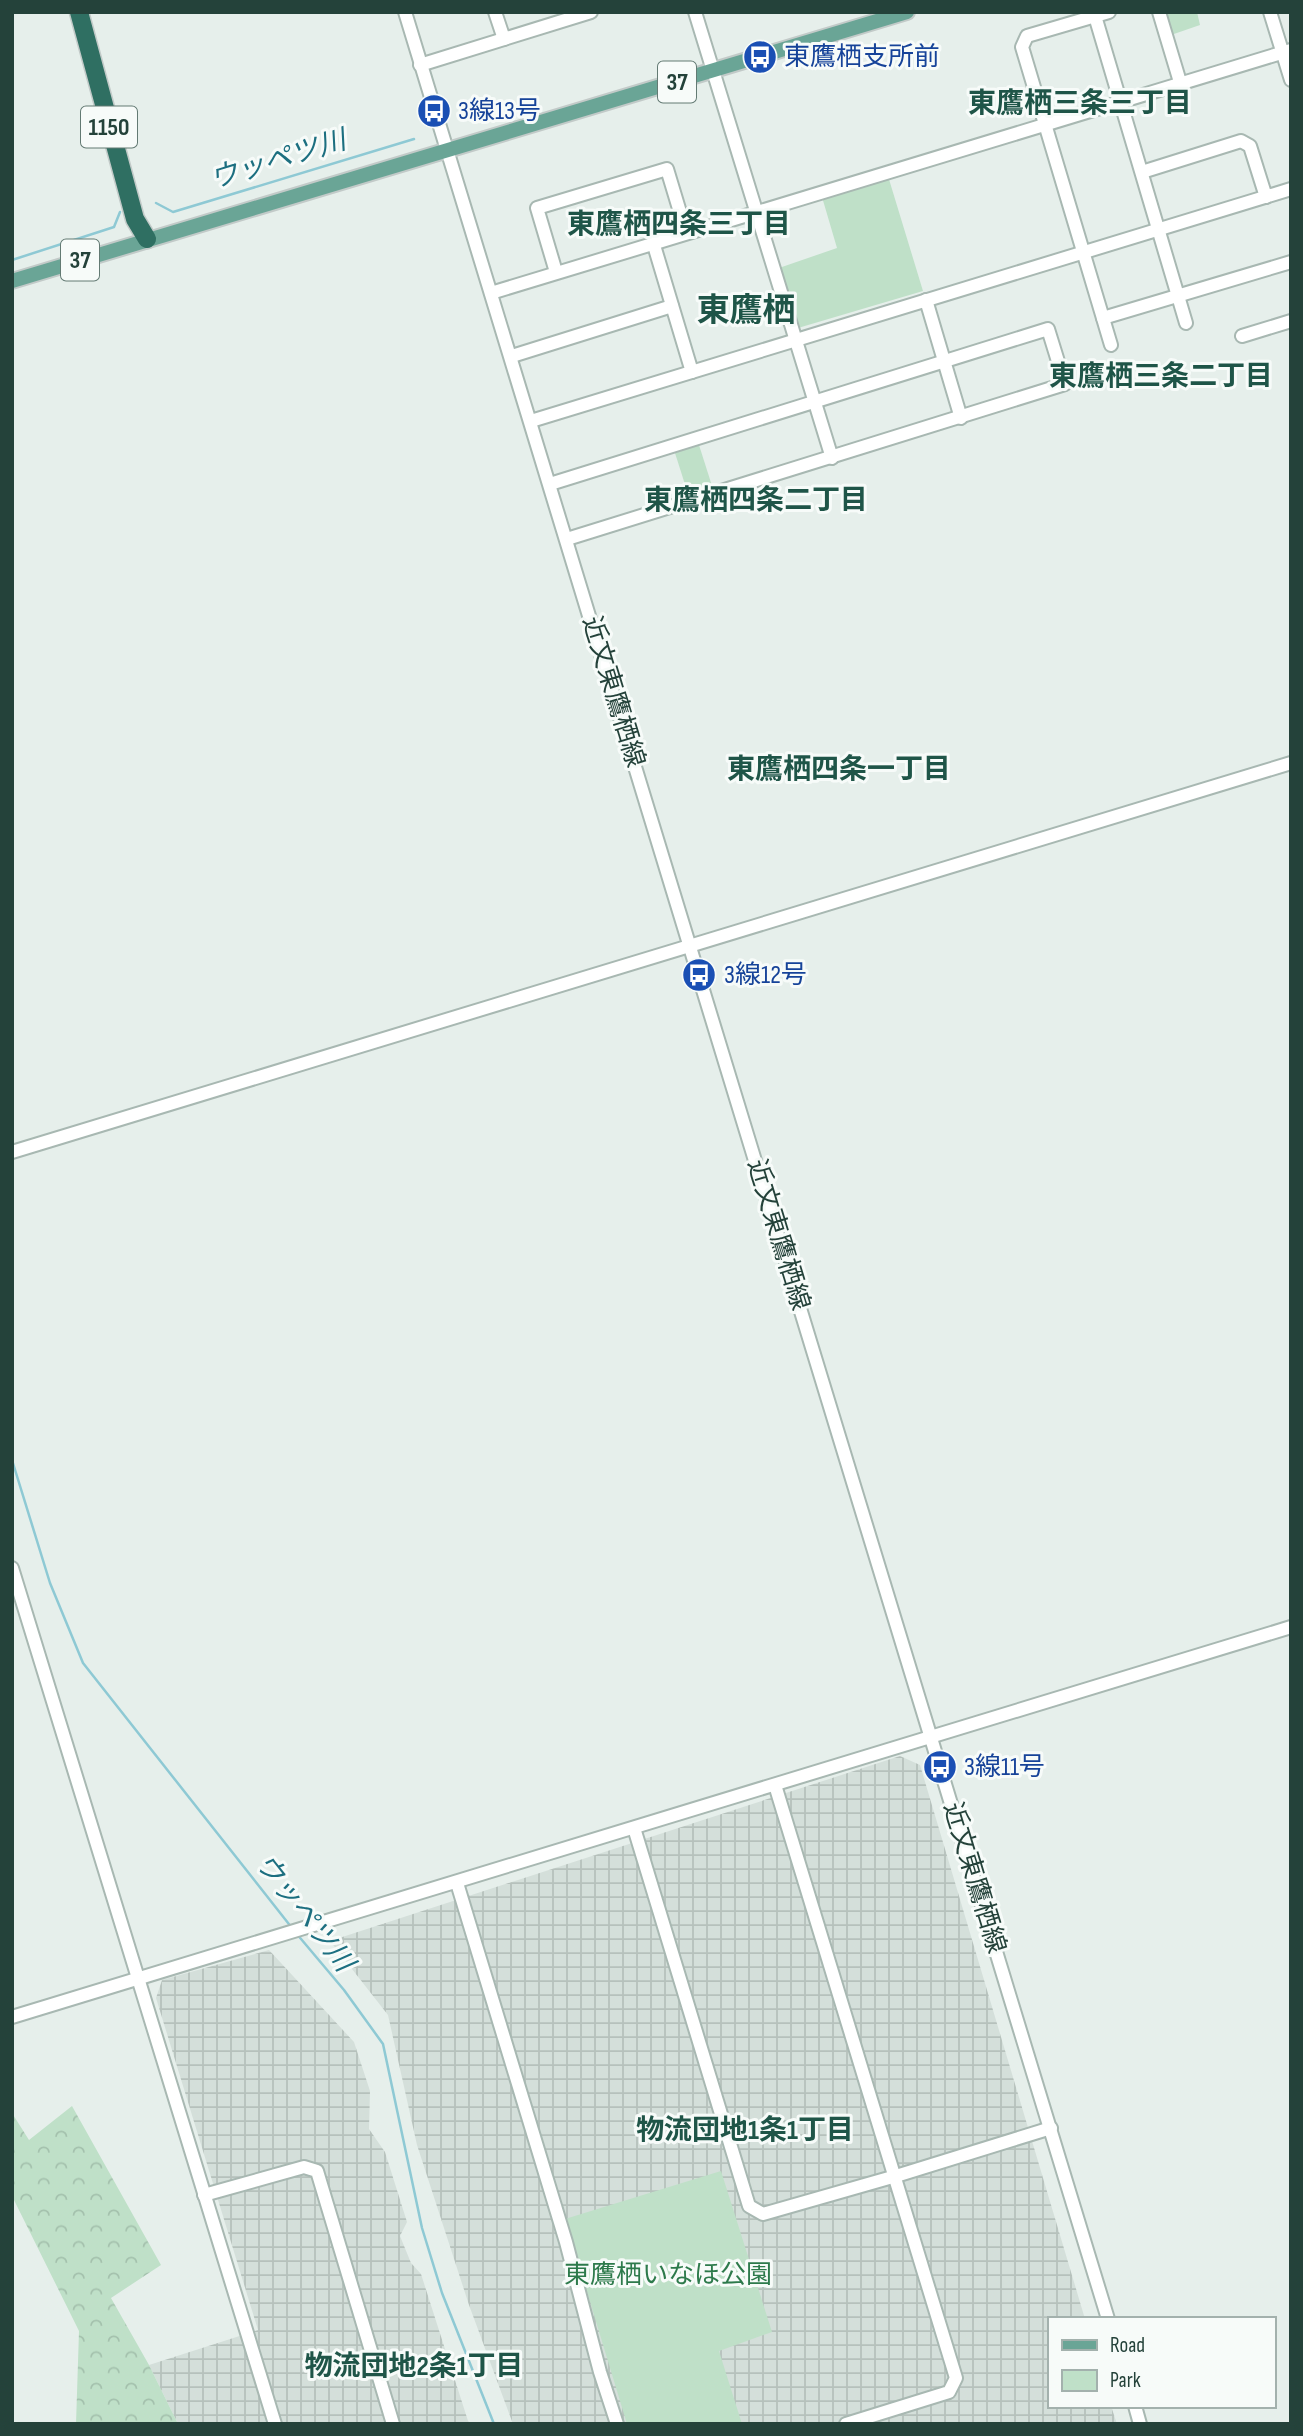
<svg xmlns="http://www.w3.org/2000/svg" width="1303" height="2436" font-family="'Sofia Sans Condensed','Noto Sans JP',sans-serif">
  <style>
    .industrial { fill: url(#industrial-grid) }
    .green { fill: #bfe0c8 }
    .forest { fill: url(#forest-crowns) }
    .lines { fill: none; stroke-linecap: round; stroke-linejoin: round }
    .stream { stroke: #8ec9d4; stroke-width: 2.5 }
    .minor-casing { stroke: #a8b8b2; stroke-width: 16 }
    .major-casing { stroke: #c2cac8; stroke-width: 18 }
    .highway-casing { stroke: #c2cac8; stroke-width: 21 }
    .minor { stroke: #fff; stroke-width: 12 }
    .major { stroke: #6aa596; stroke-width: 14 }
    .highway { stroke: #2f6f62; stroke-width: 18 }
    .labels { text-anchor: middle; dominant-baseline: central; stroke-width: 6; stroke-linejoin: round; paint-order: stroke }
    .shield { fill: #f7fbf9; stroke: #637a73; stroke-width: 2 }
    .shield-label { font-size: 24px; font-weight: bold; fill: #24423a }
    .transit-label { font-size: 26px; fill: #164399; stroke: #f7fbf9; text-anchor: start }
    .street-label { font-size: 26px; fill: #24423a; stroke: #f7fbf9 }
    .park-label { font-size: 26px; fill: #2d7a4b; stroke: #f7fbf9 }
    .neighbourhood-label { font-size: 28px; font-weight: bold; fill: #1f5548; stroke: #f7fbf9 }
    .water-label { font-size: 28px; font-style: italic; fill: #1c6f80; stroke: #f7fbf9 }
    .district-label { font-size: 33px; font-weight: bold; fill: #1f5548; stroke: #f7fbf9 }
  </style>
  <defs>
    <pattern id="industrial-grid" width="8" height="8" patternUnits="userSpaceOnUse" patternTransform="scale(1.75)"><rect width="8" height="8" fill="#d4dfda"/><path d="M0 4h8M4 0v8" fill="none" stroke="#b6c1bc"/></pattern>
    <pattern id="forest-crowns" width="20" height="18" patternUnits="userSpaceOnUse" patternTransform="scale(1.75)"><rect width="20" height="18" fill="#bfe0c8"/><path d="M2 6a3 3 0 1 1 6 0M12 15a3 3 0 1 1 6 0" fill="none" stroke="#a4c1ad"/></pattern>
  </defs>
  <rect width="100%" height="100%" fill="#e6efeb"/>
  <g class="industrial">
    <path d="M900 1756 920 1765 1085 2319H1049V2406H1111L1117 2424H513L469 2305 417 2145 388 2015 330 1941Z"/>
    <path d="M269 1950 354 2042 370 2091 369 2129 385 2152 407 2222 400 2236 411 2263 421 2274 469 2424H178L149 2365 258 2330 156 1998 162 1980Z"/>
  </g>
  <g class="green">
    <path d="M1164 12H1197L1200 25 1171 35Z"/>
    <path d="M888 176 923 291 798 328 779 268 837 248 822 197Z"/>
    <path d="M699 445 713 489 689 497 675 453Z"/>
    <path d="M721 2171 772 2332 719 2351 742 2424H627L565 2219Z"/>
  </g>
  <path class="forest" d="M72 2106 161 2265 111 2298 149 2365 178 2424H76L79 2331 12 2196V2113L29 2140Z"/>
  <g class="lines">
    <g class="stream">
      <path d="M156 203 173 212 414 139"/>
      <path d="M12 260 114 227 120 212"/>
      <path d="M12 1460 50 1583 83 1663 292 1928"/>
      <path d="M296 1933 344 1990 383 2044 422 2228 442 2293 494 2424"/>
    </g>
    <g class="minor-casing">
      <g id="minor">
        <path d="M405 12 1108 2319"/>
        <path d="M495 12 504 39"/>
        <path d="M695 12 832 458"/>
        <path d="M1109 12 1027 36 1022 47 1111 345"/>
        <path d="M1159 12 1180 82"/>
        <path d="M1270 12 1291 80"/>
        <path d="M1095 16 1186 323"/>
        <path d="M420 65 591 12"/>
        <path d="M1142 172 1241 141 1250 146 1266 197"/>
        <path d="M653 242 692 372"/>
        <path d="M556 272 537 208 667 169 686 232"/>
        <path d="M491 293 1291 50"/>
        <path d="M926 300 961 418"/>
        <path d="M1103 318 1291 262"/>
        <path d="M1242 336 1291 321"/>
        <path d="M512 356 672 306"/>
        <path d="M531 421 1291 189"/>
        <path d="M550 484 1048 329 1065 384 567 539"/>
        <path d="M12 1152 1291 763"/>
        <path d="M12 1568 275 2424"/>
        <path d="M775 1785 956 2378 949 2392 846 2424"/>
        <path d="M634 1828 749 2206 763 2214 896 2176 1051 2128"/>
        <path d="M457 1883 566 2242 600 2372 617 2424"/>
        <path d="M12 2017 1291 1627"/>
        <path d="M204 2195 304 2167 317 2171 393 2424"/>
        <path d="M1135 2406 1140 2424"/>
      </g>
    </g>
    <g class="major-casing">
      <path id="major" d="M12 281 907 12"/>
    </g>
    <g class="highway-casing">
      <path id="highway" d="M79 12 135 219 147 239"/>
    </g>
    <use href="#minor" class="minor"/>
    <use href="#major" class="major"/>
    <use href="#highway" class="highway"/>
  </g>
  <defs>
    <g id="bus-disc" transform="scale(1.75)"><circle r="9.5" fill="#1a4fb4" stroke="#f7fbf9"/><path d="M-5-6H5V4H4V6H2V4H-2V6H-4V4H-5ZM-3.5-4V0h7V-4ZM-3.5 1.2v1.5H-2V1.2ZM2 1.2v1.5H3.5V1.2Z" fill="#fff"/></g>
  </defs>
  <g fill-rule="evenodd">
    <use href="#bus-disc" x="760" y="57"/>
    <use href="#bus-disc" x="434" y="111"/>
    <use href="#bus-disc" x="699" y="975"/>
    <use href="#bus-disc" x="940" y="1767"/>
  </g>
  <g class="labels">
    <g class="shield">
      <rect x="658" y="61.5" width="38" height="41" rx="5"/>
      <rect x="81" y="106.5" width="56" height="41" rx="5"/>
      <rect x="61" y="239.5" width="38" height="41" rx="5"/>
    </g>
    <g class="shield-label">
      <text x="677" y="82">37</text>
      <text x="109" y="127">1150</text>
      <text x="80" y="260">37</text>
    </g>
    <g class="transit-label">
      <text x="784" y="57">東鷹栖支所前</text>
      <text x="458" y="111">3線13号</text>
      <text x="724" y="975">3線12号</text>
      <text x="964" y="1767">3線11号</text>
    </g>
    <g class="street-label">
      <text transform="translate(613 692) rotate(73)">近文東鷹栖線</text>
      <text transform="translate(778 1235) rotate(73)">近文東鷹栖線</text>
      <text transform="translate(974 1878) rotate(73)">近文東鷹栖線</text>
    </g>
    <g class="park-label">
      <text x="668" y="2275">東鷹栖いなほ公園</text>
    </g>
    <g class="neighbourhood-label">
      <text x="1080" y="103">東鷹栖三条三丁目</text>
      <text x="679" y="224">東鷹栖四条三丁目</text>
      <text x="1161" y="376">東鷹栖三条二丁目</text>
      <text x="756" y="500">東鷹栖四条二丁目</text>
      <text x="839" y="769">東鷹栖四条一丁目</text>
      <text x="745" y="2130">物流団地1条1丁目</text>
      <text x="414" y="2366">物流団地2条1丁目</text>
    </g>
    <g class="water-label">
      <text transform="translate(278 160) rotate(-17)">ウッペツ川</text>
      <text transform="translate(304 1913) rotate(52)">ウッペツ川</text>
    </g>
    <g class="district-label">
      <text x="746" y="311">東鷹栖</text>
    </g>
  </g>
  <rect width="1303" height="2436" fill="none" stroke="#24423a" stroke-width="28"/>
  <rect x="1048" y="2317" width="228" height="91" fill="#f7fbf9" stroke="#a3b1ad" stroke-width="2"/>
  <rect x="1062" y="2340" width="35" height="10" fill="#6aa596" stroke="#a3b1ad" stroke-width="2"/>
  <text x="1110" y="2352" font-size="21" fill="#24423a">Road</text>
  <rect x="1062" y="2370" width="35" height="21" fill="#bfe0c8" stroke="#a3b1ad" stroke-width="2"/>
  <text x="1110" y="2387" font-size="21" fill="#24423a">Park</text>
</svg>
